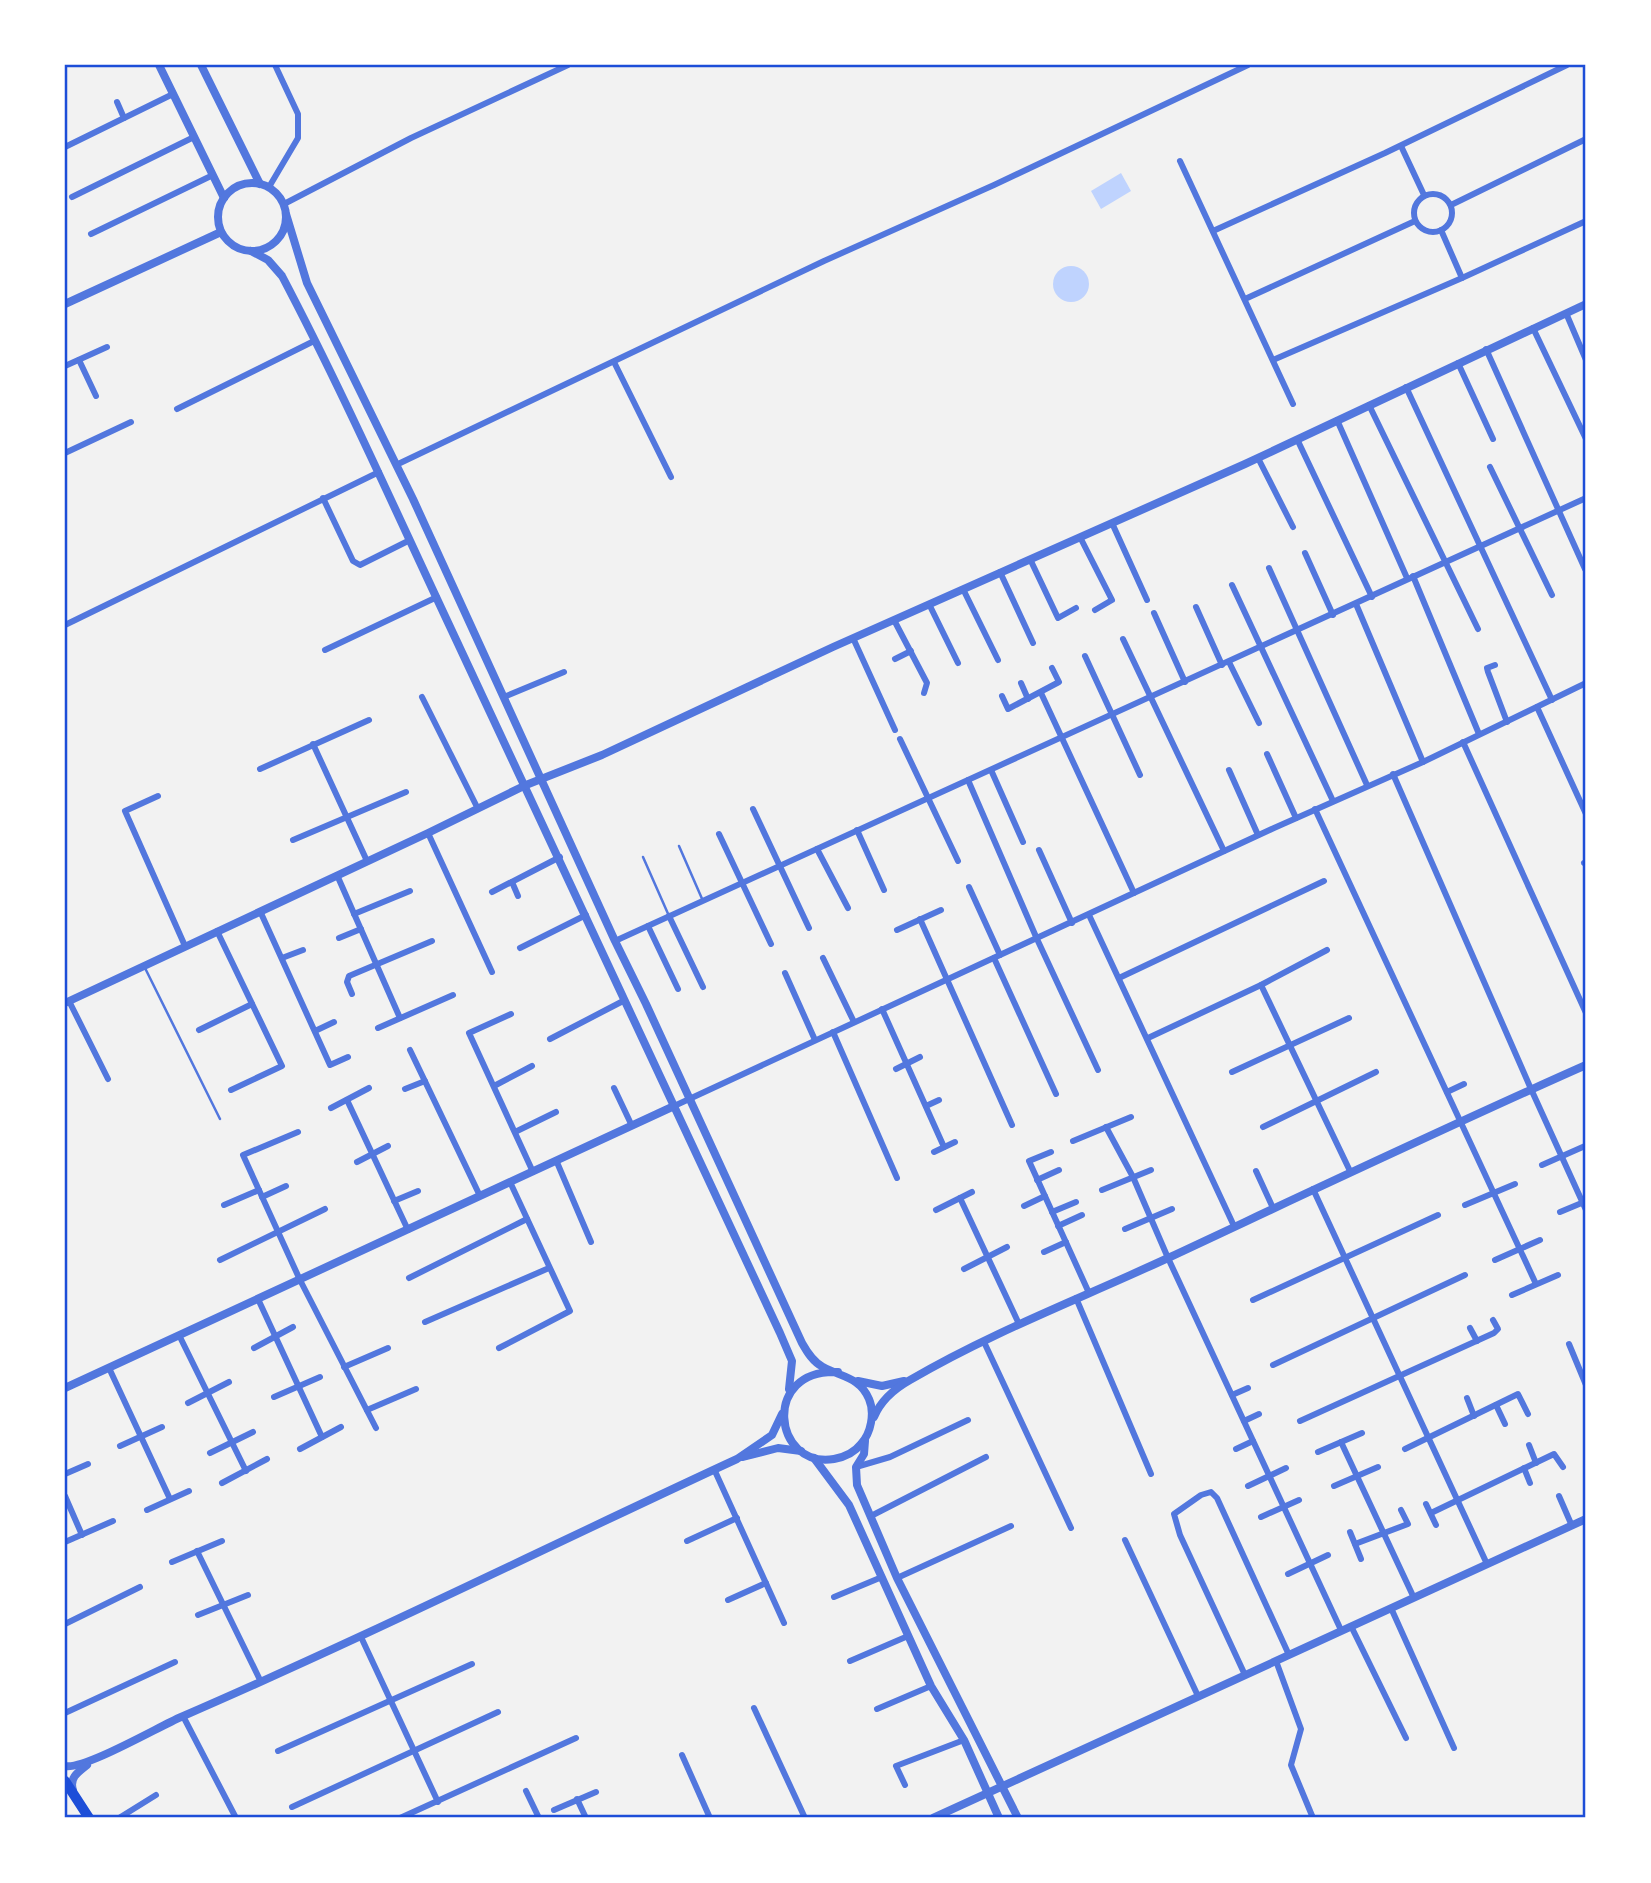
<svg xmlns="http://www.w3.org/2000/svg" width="1651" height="1883" font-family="Helvetica,sans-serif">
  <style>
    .water { fill: #bfd3fe }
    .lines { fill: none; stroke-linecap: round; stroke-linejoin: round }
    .service { stroke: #5277de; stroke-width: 2.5 }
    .minor { stroke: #5277de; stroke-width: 6 }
    .tertiary { stroke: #5277de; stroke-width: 8 }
    .primary { stroke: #1d4ed8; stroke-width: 10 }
    .neatline { fill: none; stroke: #1d4ed8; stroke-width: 2.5 }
  </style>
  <rect width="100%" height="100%" fill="#f2f2f2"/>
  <g class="water">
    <path d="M1121 173 1131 191 1101 209 1091 191Z"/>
    <circle cx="1071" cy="284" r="18"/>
  </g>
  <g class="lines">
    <g class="service">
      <path d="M679 846 703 901"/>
      <path d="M643 857 669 916"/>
      <path d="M145 968 220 1119"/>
    </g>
    <g class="minor">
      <path d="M117 102 124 118"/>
      <path d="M1401 146 1424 195"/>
      <path d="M65 147 173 94"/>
      <path d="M1180 161 1293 404"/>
      <path d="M269 187 298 138V114L275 65"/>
      <circle cx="1433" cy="213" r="19"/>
      <path d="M72 197 194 137"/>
      <path d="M284 204 411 138 568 65"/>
      <path d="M1451 205 1586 139"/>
      <path d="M1441 230 1462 278"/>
      <path d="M1213 231 1385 153 1567 65"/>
      <path d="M91 234 213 175"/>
      <path d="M1245 299 1415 221"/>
      <path d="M1566 313 1586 360"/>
      <path d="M1533 328 1586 439"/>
      <path d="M1486 349 1585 569"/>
      <path d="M79 360 96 396"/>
      <path d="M1273 360 1462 278 1586 221"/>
      <path d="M614 362 671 477"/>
      <path d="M1458 363 1493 439"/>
      <path d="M65 366 107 347"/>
      <path d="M1406 387 1552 700"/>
      <path d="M1369 405 1478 629"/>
      <path d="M177 409 314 341"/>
      <path d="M1337 420 1407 578"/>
      <path d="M1297 439 1372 597"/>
      <path d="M65 453 131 422"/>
      <path d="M1258 458 1293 527"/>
      <path d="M396 465 824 261 994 185 1248 65"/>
      <path d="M1490 467 1552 595"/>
      <path d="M323 498 353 561 360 565 410 540"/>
      <path d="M1112 523 1147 600"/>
      <path d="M1080 537 1112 600 1095 610"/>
      <path d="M1305 553 1333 615"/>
      <path d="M1030 559 1058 618 1076 608"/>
      <path d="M1269 568 1367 785"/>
      <path d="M1000 572 1033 643"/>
      <path d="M1413 576 1479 734"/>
      <path d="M1232 585 1333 801"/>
      <path d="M963 589 998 660"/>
      <path d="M929 604 958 663"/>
      <path d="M1356 604 1423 762"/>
      <path d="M1196 607 1222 665"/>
      <path d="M1154 613 1185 682"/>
      <path d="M894 620 927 683 924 693"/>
      <path d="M65 625 379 472"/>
      <path d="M853 638 895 730"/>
      <path d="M1123 639 1224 851"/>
      <path d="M325 650 437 597"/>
      <path d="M1085 656 1140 775"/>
      <path d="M895 659 911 651"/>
      <path d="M1229 662 1259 723"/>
      <path d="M1495 665 1487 668 1488 672 1507 722"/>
      <path d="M1021 683 1028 699"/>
      <path d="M1041 693 1134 893"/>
      <path d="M1002 696 1008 709 1059 682 1052 668"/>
      <path d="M422 697 478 809"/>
      <path d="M504 697 564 672"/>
      <path d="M1537 707 1586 814"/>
      <path d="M900 739 958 861"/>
      <path d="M1463 742 1586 1013"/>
      <path d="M313 744 367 861"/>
      <path d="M1267 754 1296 818"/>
      <path d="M260 769 369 720"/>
      <path d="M991 770 1023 842"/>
      <path d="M1229 770 1258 835"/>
      <path d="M1393 774 1531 1089 1586 1210"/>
      <path d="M968 780 1037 939 1098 1070"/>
      <path d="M158 796 125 811 185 946"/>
      <path d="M753 809 809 928"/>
      <path d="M1315 809 1536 1284"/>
      <path d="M857 830 884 890"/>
      <path d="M428 833 492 972"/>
      <path d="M719 834 771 944"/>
      <path d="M293 840 406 792"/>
      <path d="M817 849 848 908"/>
      <path d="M1039 850 1072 923"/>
      <path d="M1584 863 1586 862"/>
      <path d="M337 875 400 1018"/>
      <path d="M512 882 518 896"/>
      <path d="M969 887 1000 955"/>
      <path d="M492 892 560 857"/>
      <path d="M260 911 330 1065 348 1057"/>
      <path d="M354 914 410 891"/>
      <path d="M1089 915 1234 1226"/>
      <path d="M669 916 703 987"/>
      <path d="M920 919 1012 1125"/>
      <path d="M648 926 678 989"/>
      <path d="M897 930 941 910"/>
      <path d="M217 931 282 1066 231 1090"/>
      <path d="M339 938 361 929"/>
      <path d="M615 941 1586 498"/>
      <path d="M520 948 586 915"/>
      <path d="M282 958 303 950"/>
      <path d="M823 958 854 1022"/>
      <path d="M994 958 1056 1094"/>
      <path d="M785 973 815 1040"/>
      <path d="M1119 978 1324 881"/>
      <path d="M1261 985 1350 1171"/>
      <path d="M352 994 347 982 349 976 432 941"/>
      <path d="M69 1001 108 1079"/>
      <path d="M882 1009 944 1147"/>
      <path d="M511 1014 469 1033 533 1172"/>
      <path d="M378 1028 453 995"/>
      <path d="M199 1030 252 1004"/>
      <path d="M315 1031 334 1022"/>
      <path d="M833 1032 897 1178"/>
      <path d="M1148 1038 1261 985 1327 950"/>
      <path d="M550 1039 625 1000"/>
      <path d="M410 1050 480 1196"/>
      <path d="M896 1069 920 1057"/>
      <path d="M1232 1072 1349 1018"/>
      <path d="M494 1086 532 1066"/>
      <path d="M614 1088 632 1126"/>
      <path d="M405 1089 425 1081"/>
      <path d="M1447 1092 1464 1084"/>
      <path d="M347 1100 408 1230"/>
      <path d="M926 1106 939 1100"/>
      <path d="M672 1107 1274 828 1423 762 1586 683"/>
      <path d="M331 1108 369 1088"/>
      <path d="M1106 1127 1133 1177 1168 1258 1341 1630"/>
      <path d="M1263 1127 1376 1072"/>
      <path d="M298 1132 243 1155 300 1280 376 1428"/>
      <path d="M515 1132 556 1112"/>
      <path d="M1073 1141 1131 1117"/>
      <path d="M934 1152 955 1142"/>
      <path d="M1051 1152 1029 1161 1089 1293"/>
      <path d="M556 1160 591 1242"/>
      <path d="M357 1162 388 1146"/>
      <path d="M1542 1165 1585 1146"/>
      <path d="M1256 1171 1273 1208"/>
      <path d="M1037 1180 1059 1170"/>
      <path d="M1313 1189 1487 1564"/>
      <path d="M1102 1190 1151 1170"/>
      <path d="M262 1197 286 1186"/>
      <path d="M960 1198 1019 1324"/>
      <path d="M394 1201 418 1191"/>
      <path d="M224 1205 259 1190"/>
      <path d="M1465 1205 1515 1184"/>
      <path d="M1024 1206 1045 1196"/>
      <path d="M936 1210 972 1192"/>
      <path d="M1052 1212 1076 1202"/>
      <path d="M1560 1212 1584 1202"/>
      <path d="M1058 1226 1082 1215"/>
      <path d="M1125 1229 1172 1209"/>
      <path d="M1044 1252 1066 1242"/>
      <path d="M220 1260 325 1209"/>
      <path d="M1495 1260 1540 1240"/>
      <path d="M964 1269 1007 1247"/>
      <path d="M409 1278 527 1219"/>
      <path d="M1512 1295 1558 1275"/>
      <path d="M1076 1298 1151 1474"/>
      <path d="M258 1299 322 1437"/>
      <path d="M1253 1300 1438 1215"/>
      <path d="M425 1322 549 1268"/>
      <path d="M1470 1328 1477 1341"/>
      <path d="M179 1335 246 1471"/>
      <path d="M984 1342 1071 1528"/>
      <path d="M1569 1344 1586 1385"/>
      <path d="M254 1348 293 1327"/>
      <path d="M499 1348 570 1311 510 1182"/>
      <path d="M1273 1365 1465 1275"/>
      <path d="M344 1367 388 1348"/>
      <path d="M109 1368 170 1499"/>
      <path d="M1232 1395 1248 1388"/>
      <path d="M274 1397 320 1377"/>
      <path d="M1467 1398 1474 1416"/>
      <path d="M188 1403 229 1382"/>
      <path d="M1496 1405 1505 1424"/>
      <path d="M367 1410 416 1389"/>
      <path d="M1244 1421 1259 1414"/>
      <path d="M1300 1421 1494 1333 1498 1329 1493 1320"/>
      <path d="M1341 1442 1414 1598"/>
      <path d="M1529 1445 1536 1463"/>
      <path d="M120 1446 162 1427"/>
      <path d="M300 1449 341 1427"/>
      <path d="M1236 1449 1253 1441"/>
      <path d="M1405 1449 1518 1394 1528 1414"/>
      <path d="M1318 1452 1362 1433"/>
      <path d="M210 1453 253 1432"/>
      <path d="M856 1467 890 1457 968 1420"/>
      <path d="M1524 1468 1530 1483"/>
      <path d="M714 1469 784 1623"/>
      <path d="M65 1474 88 1464"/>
      <path d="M222 1483 267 1459"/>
      <path d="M1248 1486 1286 1468"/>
      <path d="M1334 1486 1378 1467"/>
      <path d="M65 1496 82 1535"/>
      <path d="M1559 1496 1572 1526"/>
      <path d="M1426 1504 1436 1525"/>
      <path d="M147 1510 189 1491"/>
      <path d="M1431 1513 1554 1454 1563 1467"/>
      <path d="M871 1516 986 1457"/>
      <path d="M1261 1517 1299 1500"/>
      <path d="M1350 1532 1361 1559"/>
      <path d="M1125 1540 1198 1696"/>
      <path d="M687 1541 737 1518"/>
      <path d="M65 1542 113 1521"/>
      <path d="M1355 1544 1408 1524 1401 1510"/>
      <path d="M197 1551 261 1682"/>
      <path d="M172 1562 222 1541"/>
      <path d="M1288 1574 1328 1555"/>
      <path d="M897 1578 1011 1526"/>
      <path d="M834 1597 882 1577"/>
      <path d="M728 1600 766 1583"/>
      <path d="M1391 1608 1454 1748"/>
      <path d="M198 1615 248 1595"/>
      <path d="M65 1624 140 1587"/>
      <path d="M1351 1626 1406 1738"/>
      <path d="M361 1637 438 1802"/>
      <path d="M850 1661 908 1636"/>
      <path d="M1276 1661 1301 1729 1291 1765 1313 1818"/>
      <path d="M1245 1675 1180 1535 1174 1514 1201 1495 1211 1492 1217 1498 1289 1655"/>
      <path d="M754 1708 805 1818"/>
      <path d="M877 1709 931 1686"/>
      <path d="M65 1713 175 1662"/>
      <path d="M183 1716 236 1818"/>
      <path d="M278 1751 472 1664"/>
      <path d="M682 1755 710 1818"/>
      <path d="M905 1785 896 1766 964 1740"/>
      <path d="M526 1791 539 1818"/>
      <path d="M577 1799 586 1818"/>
      <path d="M292 1807 498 1712"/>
      <path d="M554 1810 596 1792"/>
      <path d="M119 1818 156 1795"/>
      <path d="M400 1818 576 1738"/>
    </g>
    <g class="tertiary">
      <path d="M159 65 224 198"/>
      <path d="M201 65 260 184"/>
      <circle cx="252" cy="217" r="34"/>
      <path d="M286 214 307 283 413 499 615 941 646 1004 802 1343C807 1352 813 1362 823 1367 841 1377 860 1377 869 1399 875 1413 871 1433 861 1444 854 1453 845 1457 834 1459 773 1469 761 1368 838 1372"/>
      <path d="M251 251 268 260 282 276C343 392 396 512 452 631 563 864 669 1100 780 1333L792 1361 789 1389"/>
      <path d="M65 304 221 232"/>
      <path d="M65 1003 428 833 526 785 602 755 833 647 1245 464 1586 304"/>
      <path d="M858 1381 882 1386 904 1381"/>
      <path d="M65 1388 672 1107"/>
      <path d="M874 1417C881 1400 894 1389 910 1380 992 1332 1082 1298 1168 1258 1307 1193 1446 1127 1586 1065"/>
      <path d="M865 1441 864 1454 856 1467 857 1485 897 1578 1018 1818"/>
      <path d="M743 1457 778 1448 801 1451"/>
      <path d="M814 1458 849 1505 931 1686 964 1740 999 1818"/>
      <path d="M65 1766C84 1770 158 1727 181 1717 368 1636 551 1545 737 1459L772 1435 782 1414"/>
      <path d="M73 1790C69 1778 78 1772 87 1765"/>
      <path d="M933 1818 1586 1519"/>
    </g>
    <path class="primary" d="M65 1781 89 1818"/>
  </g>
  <rect width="1651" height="1883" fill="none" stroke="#ffffff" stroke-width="133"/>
  <rect x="66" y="66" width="1518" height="1750" class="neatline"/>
</svg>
